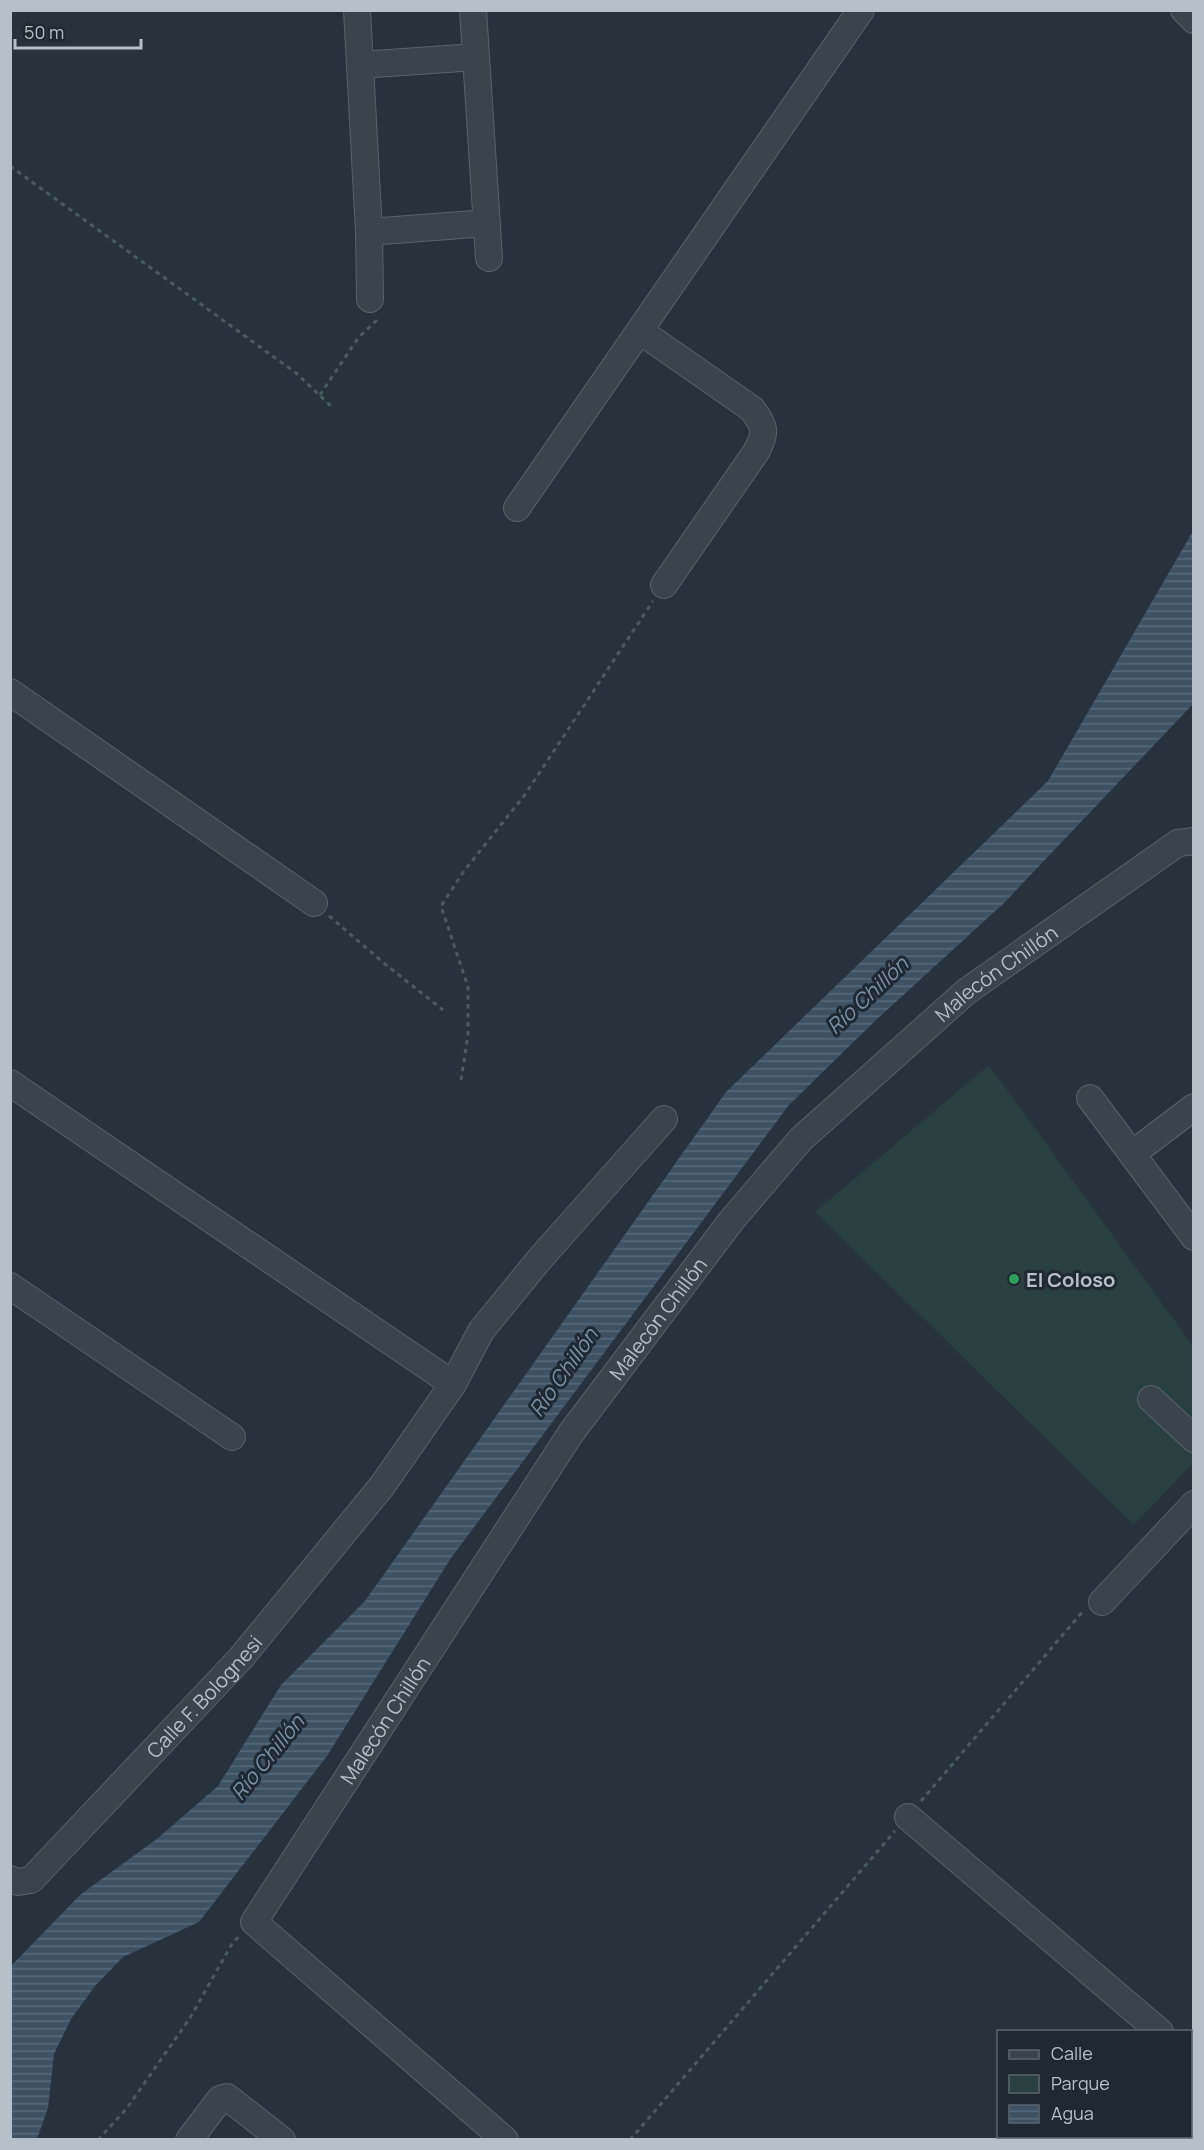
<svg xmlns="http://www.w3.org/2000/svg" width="1204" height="2150" font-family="Manrope,sans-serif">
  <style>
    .green { fill: #2a3f3f }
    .water { fill: url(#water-rules) }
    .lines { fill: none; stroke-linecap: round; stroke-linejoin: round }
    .minor-casing { stroke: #59626b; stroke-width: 28 }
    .path { stroke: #495c5d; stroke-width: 3; stroke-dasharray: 4.5 4.5; stroke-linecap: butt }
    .minor { stroke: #3b444d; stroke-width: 26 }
    .leisure-dot { fill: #2e9e5b; stroke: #202932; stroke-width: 2 }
    .labels { text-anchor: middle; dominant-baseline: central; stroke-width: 6; stroke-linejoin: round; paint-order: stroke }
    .street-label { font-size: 20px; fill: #b7bfc8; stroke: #202932 }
    .poi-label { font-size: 20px; font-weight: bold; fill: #b7bfc8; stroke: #202932; text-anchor: start }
    .water-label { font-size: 21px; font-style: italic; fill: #7b92a8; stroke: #202932 }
  </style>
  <defs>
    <pattern id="water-rules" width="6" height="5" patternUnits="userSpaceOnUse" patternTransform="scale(1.5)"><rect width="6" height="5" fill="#3f5264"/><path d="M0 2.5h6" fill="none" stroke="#586979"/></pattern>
  </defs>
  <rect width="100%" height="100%" fill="#27323d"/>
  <path class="green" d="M989 1065 1193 1346V1463L1134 1525 815 1212Z"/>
  <path class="water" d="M1193 531V704L1004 903 875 1021 789 1105 451 1558 327 1756 199 1922 123 1957 95 1986 71 2019 54 2054 48 2108 37 2139H11V1966L80 1895 158 1838 218 1786 281 1685 365 1601 726 1092 1048 781Z"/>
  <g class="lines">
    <g class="minor-casing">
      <g id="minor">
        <path d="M357 10 369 232 370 299"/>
        <path d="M473 10 489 258"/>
        <path d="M1184 10 1194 20"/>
        <path d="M360 65 476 57"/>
        <path d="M369 232 487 223"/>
        <path d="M640 331 752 409C765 427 767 431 756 452L664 585"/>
        <path d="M517 508 861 10"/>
        <path d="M10 692 314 903"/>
        <path d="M10 1083 453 1384"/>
        <path d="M1090 1098 1194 1237"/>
        <path d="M1132 1154 1194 1107"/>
        <path d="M10 1286 232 1437"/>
        <path d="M1151 1399 1194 1439"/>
        <path d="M1102 1602 1194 1504"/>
        <path d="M908 1817 1160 2032"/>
        <path id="s1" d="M10 1879 18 1882 31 1880 240 1659 382 1486 453 1384 481 1331 538 1261 664 1119"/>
        <path d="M1190 2058 1194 2060"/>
        <path d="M189 2140 220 2099 227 2097 282 2140"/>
        <path id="s2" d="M505 2140 254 1922 571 1433 731 1221 801 1139 967 991 1178 843 1194 841"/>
      </g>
    </g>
    <g class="path">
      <path d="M10 166 296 373 332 407"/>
      <path d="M320 395 358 338 376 321 375 318"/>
      <path d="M329 916 385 964 443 1010"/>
      <path d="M461 1080 468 1035V987L441 906 464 871 524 796 653 601"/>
      <path d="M921 1801 1084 1610"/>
      <path d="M98 2140 127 2108 190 2018 233 1942 240 1936"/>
      <path d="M630 2140 895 1831"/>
    </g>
    <use href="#minor" class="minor"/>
  </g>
  <circle class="leisure-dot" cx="1014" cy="1279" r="6"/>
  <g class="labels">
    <g class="street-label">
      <text stroke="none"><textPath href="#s2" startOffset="1545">Malecón Chillón</textPath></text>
      <text stroke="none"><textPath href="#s2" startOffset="1059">Malecón Chillón</textPath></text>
      <text stroke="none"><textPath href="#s1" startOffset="274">Calle F. Bolognesi</textPath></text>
      <text stroke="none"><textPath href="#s2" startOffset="573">Malecón Chillón</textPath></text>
    </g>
    <g class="poi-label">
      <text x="1026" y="1279">El Coloso</text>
    </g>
    <g class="water-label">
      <text transform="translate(867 995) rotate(-43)">Río Chillón</text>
      <text transform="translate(563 1372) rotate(-55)">Río Chillón</text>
      <text transform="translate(267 1757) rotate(-51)">Río Chillón</text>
    </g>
  </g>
  <rect width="1204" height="2150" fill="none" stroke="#b7bfc8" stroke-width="24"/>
  <rect x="997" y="2030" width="195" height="108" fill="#202932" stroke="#5c656e" stroke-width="1.5"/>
  <rect x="1009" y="2050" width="30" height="9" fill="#3b444d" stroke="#5c656e" stroke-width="1.5"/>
  <text x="1051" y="2060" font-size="18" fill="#b7bfc8">Calle</text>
  <rect x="1009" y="2075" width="30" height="18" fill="#2a3f3f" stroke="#5c656e" stroke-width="1.5"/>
  <text x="1051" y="2090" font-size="18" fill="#b7bfc8">Parque</text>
  <rect x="1009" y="2105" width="30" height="18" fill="url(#water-rules)" stroke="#5c656e" stroke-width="1.5"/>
  <text x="1051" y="2120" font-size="18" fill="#b7bfc8">Agua</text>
  <path d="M15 39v9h126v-9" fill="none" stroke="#b7bfc8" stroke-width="3"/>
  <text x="24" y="39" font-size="18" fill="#b7bfc8" stroke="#202932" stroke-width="4.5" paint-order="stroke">50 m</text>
</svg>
